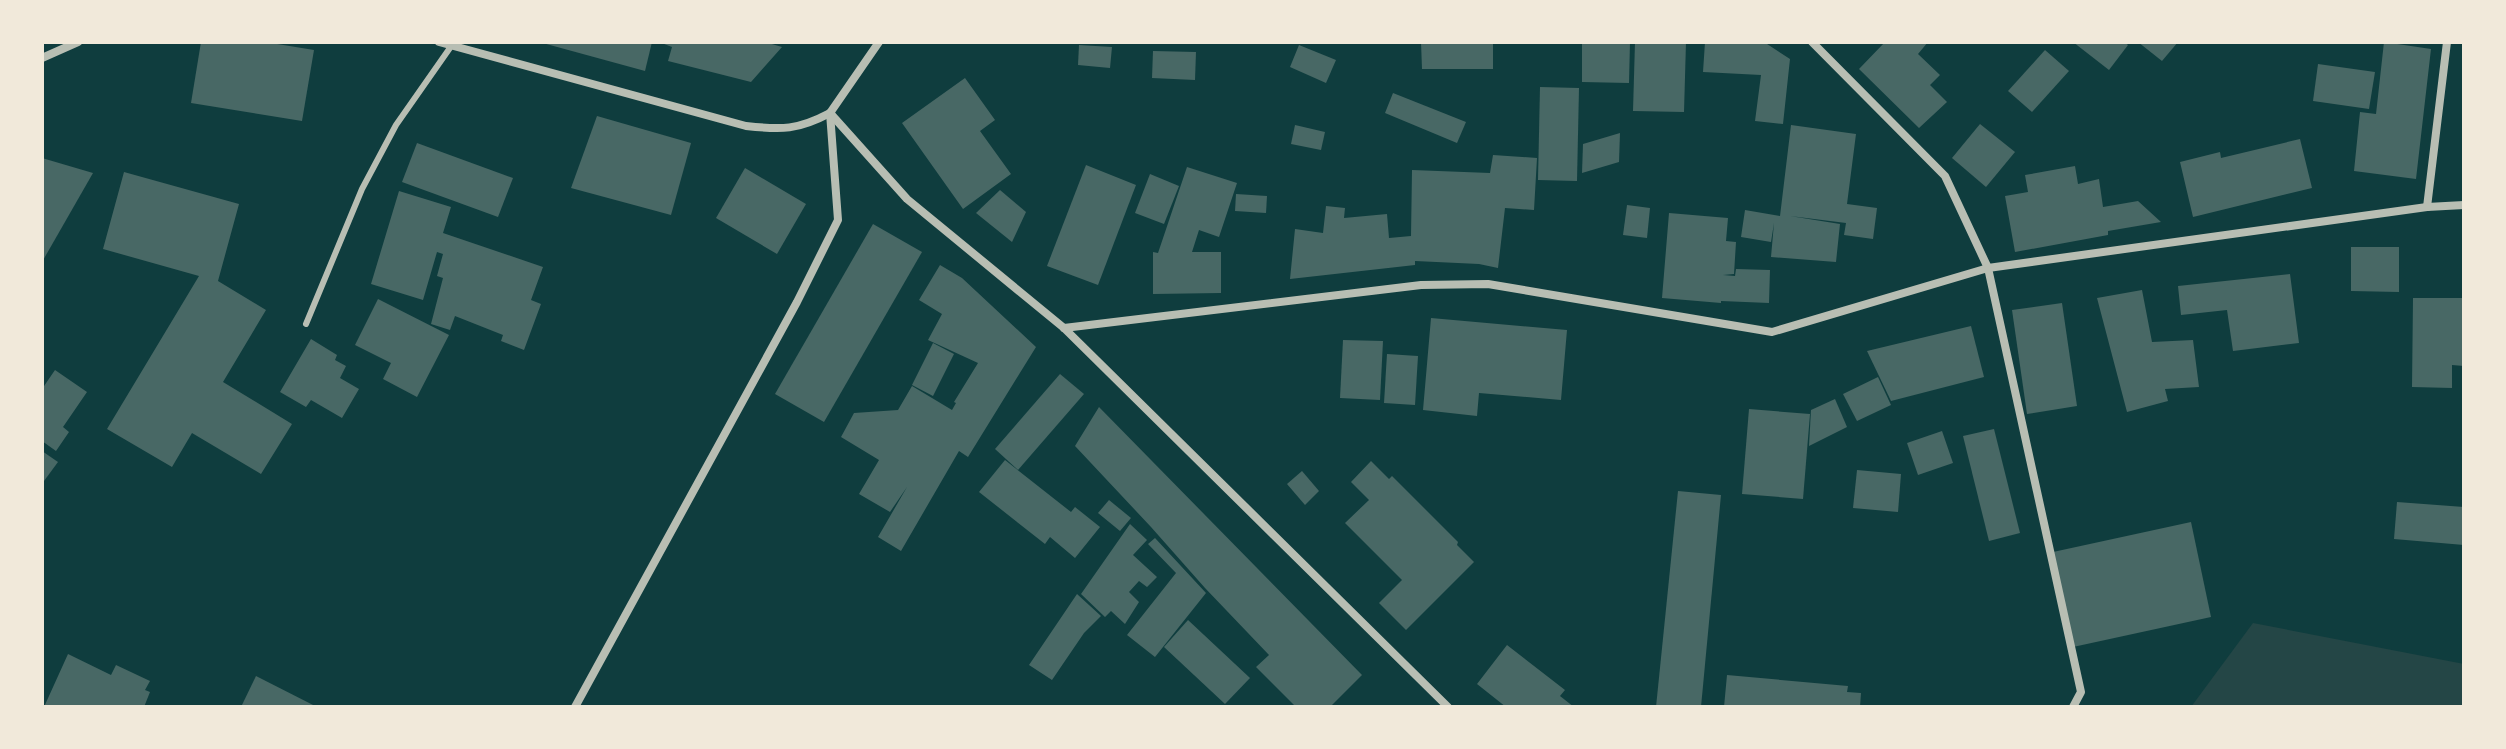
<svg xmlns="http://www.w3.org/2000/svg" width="2506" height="749" font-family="'Titillium Web',sans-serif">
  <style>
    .green { fill: #244646 }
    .building { fill: #486865 }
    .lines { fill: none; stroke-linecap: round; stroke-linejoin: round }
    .service { stroke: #b8beb3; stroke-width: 6 }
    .minor { stroke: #b8beb3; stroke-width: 8 }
  </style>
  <rect width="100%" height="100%" fill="#0f3d3e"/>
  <path class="green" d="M2253 623 2464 664V707H2191Z"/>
  <g class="building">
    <path d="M201 42H265L314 50 302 121 191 103Z"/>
    <path d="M539 42H652L645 71Z"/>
    <path d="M659 42H765L782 47 751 82 668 61 672 47Z"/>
    <path d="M1421 42H1493V69H1422Z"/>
    <path d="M1582 42H1630L1629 83 1582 82Z"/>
    <path d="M1635 42H1686L1684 112 1633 111Z"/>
    <path d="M1705 42H1764L1790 59 1783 124 1755 121 1761 75 1703 72Z"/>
    <path d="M1885 42H1928L1918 54 1940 75 1930 85 1947 102 1919 128 1859 69Z"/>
    <path d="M2073 42H2124L2128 45 2109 70Z"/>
    <path d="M2138 42H2178L2162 61Z"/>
    <path d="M2384 42 2431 49 2416 179 2354 171 2360 112 2376 114Z"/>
    <path d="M1079 45 1112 47 1110 68 1078 65Z"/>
    <path d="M1299 45 1336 60 1326 83 1290 67Z"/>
    <path d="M2045 50 2069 71 2032 112 2008 91Z"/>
    <path d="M1153 51 1196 52 1195 80 1152 78Z"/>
    <path d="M2318 64 2375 72 2369 109 2313 101Z"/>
    <path d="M965 78 995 120 980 131 1011 174 963 209 902 123Z"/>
    <path d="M1540 87 1579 88 1577 181 1538 180Z"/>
    <path d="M1393 93 1466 122 1457 143 1385 113Z"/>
    <path d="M597 116 691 143 671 215 571 188Z"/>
    <path d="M1980 124 2015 152 1986 187 1952 158Z"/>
    <path d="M1295 125 1325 132 1321 150 1291 144Z"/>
    <path d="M1791 125 1856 134 1847 204 1877 208 1873 239 1844 235 1846 223 1790 216 1840 224 1836 262 1771 257 1774 223 1771 242 1741 237 1745 210 1780 216Z"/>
    <path d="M1620 133 1619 162 1582 173 1583 144Z"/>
    <path d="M2300 139 2312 188 2193 217 2180 162 2220 152 2221 158Z"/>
    <path d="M417 143 513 178 498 217 402 182Z"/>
    <path d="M1493 155 1537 158 1534 210 1505 208 1498 268 1479 264 1415 261V265L1290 279 1295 229 1323 233 1326 206 1345 208 1344 218 1387 214 1389 238 1411 236 1412 170 1490 173Z"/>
    <path d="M42 158 93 173 42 262Z"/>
    <path d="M1086 165 1136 185 1098 285 1047 266Z"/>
    <path d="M2075 166 2078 184 2099 179 2103 207 2138 201 2161 222 2108 231V235L2015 252 2005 196 2028 192 2025 175Z"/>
    <path d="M1187 167 1237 183 1219 237 1199 230 1192 252H1221V293L1153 294V252L1158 253Z"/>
    <path d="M745 168 806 204 777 254 716 218Z"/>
    <path d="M124 172 239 204 218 281 266 310 223 382 292 424 261 474 192 433 172 467 107 429 199 276 103 249Z"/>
    <path d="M1150 174 1179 186 1164 224 1135 213Z"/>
    <path d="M1000 190 1026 212 1012 242 976 213Z"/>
    <path d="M399 191 451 207 443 233 543 267 531 300 541 304 524 350 501 341 503 335 455 316 450 330 431 324 443 278 437 276 443 254 437 252 423 300 371 284Z"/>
    <path d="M1236 194 1267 196 1266 213 1235 211Z"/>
    <path d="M1627 205 1650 208 1647 238 1623 235Z"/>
    <path d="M1669 213 1728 218 1726 241 1736 242 1734 274 1723 275 1735 276 1736 269 1770 270 1769 303 1721 301V303L1662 298Z"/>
    <path d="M873 224 922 252 824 422 775 394Z"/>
    <path d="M2351 247H2399V292L2351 291Z"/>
    <path d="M940 265 962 278 1036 347 968 457 959 451 901 551 878 537 907 487 890 512 859 494 879 460 841 437 854 413 898 410 912 386 952 410 956 403 954 402 978 363 928 340 942 314 919 300Z"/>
    <path d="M2290 274 2299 343 2233 351 2227 310 2181 315 2178 286Z"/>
    <path d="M2142 290 2152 342 2193 340 2199 387 2165 389 2168 401 2127 412 2097 298Z"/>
    <path d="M2413 298H2464V366L2452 365V388L2412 387Z"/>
    <path d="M378 299 449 335 417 397 383 379 391 363 355 345Z"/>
    <path d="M2062 303 2077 406 2027 414 2012 310Z"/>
    <path d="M1431 318 1567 330 1561 400 1479 393 1477 416 1423 410Z"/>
    <path d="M1971 326 1984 377 1891 401 1867 351Z"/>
    <path d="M311 339 337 355 335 360 346 366 340 378 359 389 342 418 311 400 306 407 280 392Z"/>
    <path d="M1343 340 1383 341 1380 400 1340 398Z"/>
    <path d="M933 343 954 354 933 396 912 385Z"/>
    <path d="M1387 354 1418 356 1415 405 1384 403Z"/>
    <path d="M55 370 87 392 63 427 69 432 56 451 42 441V389Z"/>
    <path d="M1060 374 1084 394 1018 470 995 449Z"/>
    <path d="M1878 377 1891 405 1857 421 1843 394Z"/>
    <path d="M1835 399 1847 427 1809 446 1811 410Z"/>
    <path d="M1099 407 1362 675 1330 707H1296L1256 667 1269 655 1205 588 1151 527 1075 446Z"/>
    <path d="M1749 409 1810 414 1803 499 1742 494Z"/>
    <path d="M1994 429 2020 533 1989 541 1963 436Z"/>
    <path d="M1942 431 1953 463 1918 475 1907 443Z"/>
    <path d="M42 451 58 462 44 481 42 479Z"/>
    <path d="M1005 460 1071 512 1075 507 1100 527 1075 558 1050 537 1045 544 979 492Z"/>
    <path d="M1371 461 1389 479 1392 476 1458 542 1457 545 1474 562 1406 630 1379 603 1402 580 1345 523 1369 500 1351 482Z"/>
    <path d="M1857 470 1901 474 1898 512 1853 508Z"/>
    <path d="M1302 471 1319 491 1305 505 1287 484Z"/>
    <path d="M1678 491 1721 495 1701 707H1656Z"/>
    <path d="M1109 500 1131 518 1120 531 1098 513Z"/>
    <path d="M2397 502 2464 507V545L2394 539Z"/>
    <path d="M2191 522 2211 617 2073 647 2053 552Z"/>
    <path d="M1130 524 1147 540 1133 555 1157 577 1147 587 1139 581 1129 592 1139 602 1125 624 1111 611 1105 617 1081 594Z"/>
    <path d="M1155 538 1206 593 1155 657 1127 635 1176 573 1148 544Z"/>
    <path d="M1077 594 1101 616 1084 633 1052 680 1029 665Z"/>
    <path d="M1188 620 1250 678 1225 704 1164 647Z"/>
    <path d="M1507 645 1565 690 1560 696 1574 707H1506L1477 684Z"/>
    <path d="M68 654 111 675 116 665 150 681 145 690 150 692 144 707H44Z"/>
    <path d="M1727 675 1848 686 1847 692 1861 693 1860 707H1724Z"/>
    <path d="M256 676 317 707H241Z"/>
  </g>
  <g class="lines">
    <path class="service" d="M306 324 362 189 396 125 452 45"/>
    <g class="minor">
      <path d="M439 42 746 126C782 130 798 130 830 113"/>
      <path d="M1812 42 1945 176 1988 268 2081 692 2073 707"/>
      <path d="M42 58 78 42"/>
      <path d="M830 113 907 199 1064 328 1448 707"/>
      <path d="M2427 207 2447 42"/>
      <path d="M1064 328 1421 285 1488 284 1772 332 1988 268 2427 207 2464 205"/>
      <path d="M575 707 797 302 838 220 830 113 879 42"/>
    </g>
  </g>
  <rect width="2506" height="749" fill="none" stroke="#f1e9da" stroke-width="88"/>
</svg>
